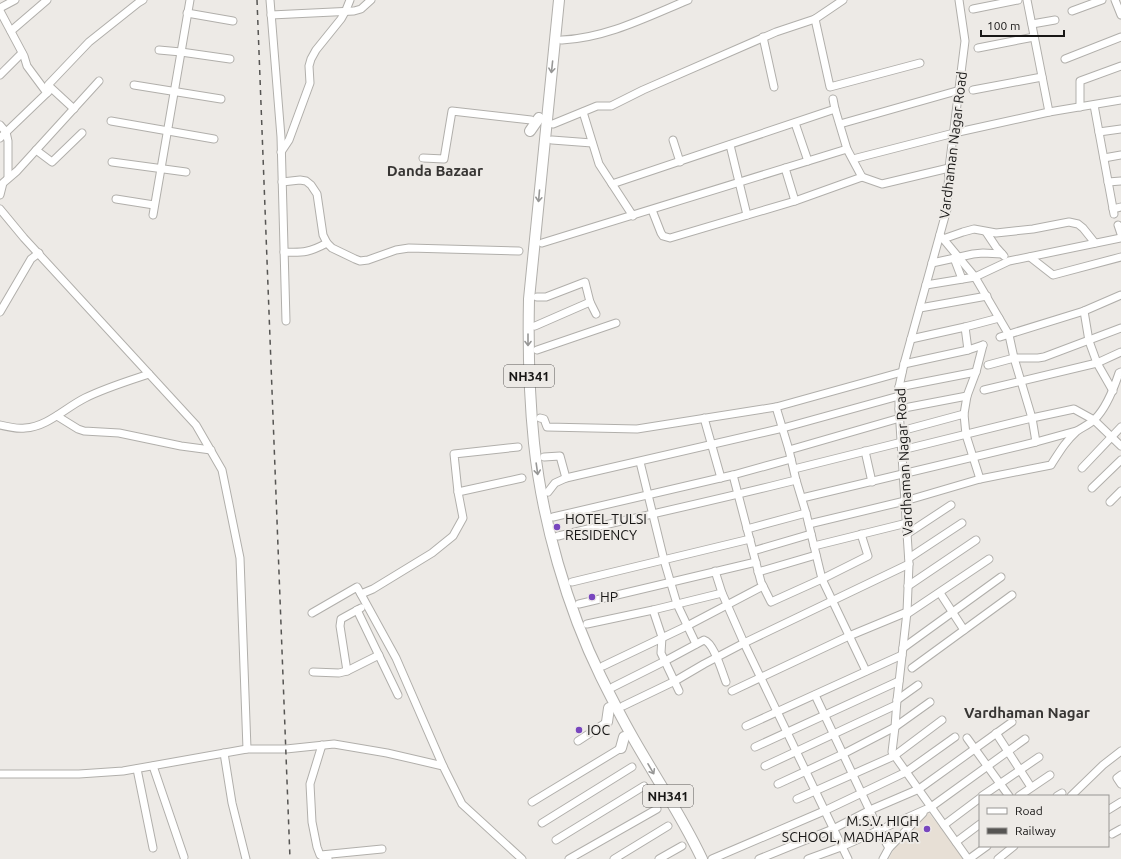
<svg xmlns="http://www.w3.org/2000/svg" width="1121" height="859" font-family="Ubuntu,sans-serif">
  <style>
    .built { fill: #e7dfd5 }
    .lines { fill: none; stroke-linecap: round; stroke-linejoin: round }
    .minor-casing { stroke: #b1afab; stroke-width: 9 }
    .highway-casing { stroke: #b1afab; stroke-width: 12 }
    .minor { stroke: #fff; stroke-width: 7 }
    .highway { stroke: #fff; stroke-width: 10 }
    .rail { stroke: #565553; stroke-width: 1.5; stroke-dasharray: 5 5; stroke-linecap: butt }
    .oneway { stroke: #979796 }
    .poi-dot { fill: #7846be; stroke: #edeae6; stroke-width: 1.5 }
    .labels { text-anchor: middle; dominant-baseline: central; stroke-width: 4; stroke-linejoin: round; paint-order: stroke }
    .shield { fill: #edeae6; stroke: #585654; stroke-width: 1 }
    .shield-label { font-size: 13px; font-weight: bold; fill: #181716 }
    .street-label { font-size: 14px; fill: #181716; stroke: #edeae6 }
    .poi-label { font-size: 14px; fill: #181716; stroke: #edeae6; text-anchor: start }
    .neighbourhood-label { font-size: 15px; font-weight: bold; fill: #373533; stroke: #edeae6 }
  </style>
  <rect width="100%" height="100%" fill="#edeae6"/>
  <path class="built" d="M928 812 965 859H889L895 846Z"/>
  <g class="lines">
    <g class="minor-casing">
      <g id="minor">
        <path d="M270 0 281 137 286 321"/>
        <path d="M959 0 965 41 949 168 947 209 904 364 899 387V409L909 564 907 612 897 700 895 727 892 752 968 859"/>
        <path d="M1027 0 1049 112"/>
        <path d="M1115 0 1121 15"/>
        <path d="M0 8 15 0"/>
        <path d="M973 9 1018 0"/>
        <path d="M0 11 24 56 27 66 47 93"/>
        <path d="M1072 11 1102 0"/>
        <path d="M187 13 233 21"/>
        <path d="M271 15 354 11 361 9 371 0"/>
        <path d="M815 19 830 87 920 63"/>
        <path d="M1032 24 1055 20"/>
        <path d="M11 31 47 0"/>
        <path d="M763 37 774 87"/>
        <path d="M562 40C606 38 647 17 688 0"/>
        <path d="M978 48 1034 37"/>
        <path d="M159 50 181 52 230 59"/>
        <path d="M1065 59 1121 37"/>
        <path d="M0 75 22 53"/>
        <path d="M134 85 221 99"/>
        <path d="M973 90 1042 77"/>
        <path d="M833 99 835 109 847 149 862 177"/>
        <path d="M1094 105 1114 214"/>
        <path d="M1080 107V81L1121 66"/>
        <path d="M74 109 48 85 89 42 138 3 143 0"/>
        <path d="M583 112 599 164 633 216"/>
        <path d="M111 121 214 139"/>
        <path d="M795 123 808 161"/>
        <path d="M553 124 597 106H611L643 90 776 32 815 19 843 0"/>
        <path d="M840 124 960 90"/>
        <path d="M0 125 6 132 8 141V178"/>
        <path d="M1099 132 1121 129"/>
        <path d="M0 138 50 90"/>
        <path d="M552 140 592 143"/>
        <path d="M673 140 680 162"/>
        <path d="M730 145 747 215"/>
        <path d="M36 150 52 162 82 133"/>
        <path d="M281 152 289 140 310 83 309 66 311 59 316 50 341 19 346 10 350 0"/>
        <path d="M423 158 444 159 452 111 531 120"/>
        <path d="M1104 158 1121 155"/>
        <path d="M853 159 954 133 1049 112 1121 100"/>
        <path d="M112 162 186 172"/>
        <path d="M785 168 795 201"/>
        <path d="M282 182 300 180 306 181 311 185 317 194 323 235 327 243 332 248 355 259 360 261 368 260 396 250 409 248 519 251"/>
        <path d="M1108 182 1121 181"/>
        <path d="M612 184 835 109"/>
        <path d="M0 195 3 183 17 171 99 81"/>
        <path d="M116 199 154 205"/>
        <path d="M0 209 24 238 196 425 222 470 240 558 247 749"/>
        <path d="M1113 209 1121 207"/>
        <path d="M652 210 661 233 663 236 670 238 795 201 862 177 882 184 949 168"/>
        <path d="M153 215 190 0"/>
        <path d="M1118 225 1121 234"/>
        <path d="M986 232 996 247 1004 256"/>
        <path d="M940 235 975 277 1009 335 1014 358 1032 418 1036 442"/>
        <path d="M943 239 963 232 974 229 996 233 1033 229 1069 222 1078 224 1083 228 1095 243"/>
        <path d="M542 243 847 149"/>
        <path d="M284 252C304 253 310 252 327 243"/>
        <path d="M1030 257 1053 275 1121 257"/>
        <path d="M954 258 962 279"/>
        <path d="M932 263 973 254 983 253 1002 254"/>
        <path d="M926 285 975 277 1009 261 1121 238"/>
        <path d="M537 297H546L585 282 590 302 596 314"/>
        <path d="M920 308 987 296"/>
        <path d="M1084 311 1089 341 1097 363 1113 391"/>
        <path d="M0 312 31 259 39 253"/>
        <path d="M535 326 590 302"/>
        <path d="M965 327 968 350"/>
        <path d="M1000 337 1084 311 1121 295"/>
        <path d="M911 339 965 327 999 318"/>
        <path d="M537 350 616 323"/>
        <path d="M904 364 968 350 983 345"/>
        <path d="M988 365 1014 358H1038L1044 357 1121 328"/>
        <path d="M899 387 976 372"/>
        <path d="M984 390 1097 363 1121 352"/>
        <path d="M776 407 789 450 796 480 806 513 822 579 866 671"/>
        <path d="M899 409 967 396"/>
        <path d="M57 416 78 429 84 431 119 433 181 446 211 450"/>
        <path d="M540 418 544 419 547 427 637 429 776 407 902 372"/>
        <path d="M704 418 721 478"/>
        <path d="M0 425C8 427 17 429 25 428 47 427 65 408 85 398 105 388 128 381 149 374"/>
        <path d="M901 431 964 414"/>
        <path d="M789 450 900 418"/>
        <path d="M902 450 1032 418 1074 409 1094 420 1121 446"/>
        <path d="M865 451 872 482"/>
        <path d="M544 457 560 456 566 478"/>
        <path d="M640 462 664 560 677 604 696 644"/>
        <path d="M1082 468 1121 427"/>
        <path d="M794 469 902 442"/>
        <path d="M733 475 761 582 771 602 822 579 868 556 861 534"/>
        <path d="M980 479 966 435 964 414 967 396 976 372 983 345"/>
        <path d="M1092 488 1121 460"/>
        <path d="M458 492 522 478"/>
        <path d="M548 492 555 483 566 478 783 428 899 396"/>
        <path d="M802 498 1036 442 1076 431"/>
        <path d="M1110 502 1121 491"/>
        <path d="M553 517 733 475 791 459"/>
        <path d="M809 524 905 501 980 479 1051 465C1060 451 1065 442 1077 431 1083 427 1090 424 1095 419 1106 408 1114 388 1119 373L1121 372"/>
        <path d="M747 529 806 513"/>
        <path d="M907 534 951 505"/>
        <path d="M558 536C637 517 717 500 796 480"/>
        <path d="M814 546 907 523"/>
        <path d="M753 551 811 534"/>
        <path d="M909 558 962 523"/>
        <path d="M715 571 722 593 744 643 848 859"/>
        <path d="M758 572 816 555"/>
        <path d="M572 582 750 539"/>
        <path d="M908 586 976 540"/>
        <path d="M940 593 964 630"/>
        <path d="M361 594 373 589 432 553 453 536 463 518 458 492 454 454 518 447"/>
        <path d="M579 604 756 562"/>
        <path d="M357 610 398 695"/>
        <path d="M653 610 662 637 661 653 679 691"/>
        <path d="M312 613 357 587 396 658 443 766"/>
        <path d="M907 614 989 559"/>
        <path d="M587 624 653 610 722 593"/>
        <path d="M903 648 1001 577"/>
        <path d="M603 666 687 626 763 586"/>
        <path d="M912 668 1012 595"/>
        <path d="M347 671 340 626 341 619 361 608"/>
        <path d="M313 672 339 673 347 671 379 655"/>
        <path d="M613 687 665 661 704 640C714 643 722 672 726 682"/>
        <path d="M732 691 849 636 907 612"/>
        <path d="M815 695 879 830 889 848"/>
        <path d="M897 700 918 685"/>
        <path d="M623 706 675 681 704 664 744 643 909 564"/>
        <path d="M746 726 902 655"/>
        <path d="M996 733 1031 787"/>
        <path d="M967 738 1009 796"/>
        <path d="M578 741 607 722"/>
        <path d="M322 745 310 784 312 822 317 847 320 855 328 859"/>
        <path d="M755 747 899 681"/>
        <path d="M224 753 232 803 246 859"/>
        <path d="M153 766 184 857"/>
        <path d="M765 766 896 705"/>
        <path d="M137 769 153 848"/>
        <path d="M0 774H79L123 771 247 749H286L334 744 387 753 443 766 462 804 522 859"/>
        <path d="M1121 775 1117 778 1121 784"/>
        <path d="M778 784 843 754 895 727 930 702"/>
        <path d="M982 796 1039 757"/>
        <path d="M1019 796 1050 775"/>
        <path d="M1057 796 1062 793"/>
        <path d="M1071 796 1103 765 1121 751"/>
        <path d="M797 799 894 756 942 720"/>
        <path d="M532 802 621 748"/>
        <path d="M1108 810 1121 802"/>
        <path d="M542 823 632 767"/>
        <path d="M944 825 980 798"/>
        <path d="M1112 834 1121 829"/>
        <path d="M556 840 644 786"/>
        <path d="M956 842 980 824"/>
        <path d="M321 855 382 849"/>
        <path d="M569 859 657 809"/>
        <path d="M614 859 668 826"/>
        <path d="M659 859 682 846"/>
        <path d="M712 859 824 811 906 772 955 737"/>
        <path d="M759 859 833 829 870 810 919 789 1012 722"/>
        <path d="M808 859 841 847 931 807 1025 739"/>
        <path d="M883 859 889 848 923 813"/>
        <path d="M969 859 987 846"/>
        <path d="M998 859 1014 846"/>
      </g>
    </g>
    <g class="highway-casing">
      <g id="highway">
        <path d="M559 0 529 299C528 347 529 395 534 443 542 520 567 608 601 677 611 697 621 717 632 736 655 777 682 816 702 859"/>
        <path d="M530 131 539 118"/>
        <path d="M607 722 609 708"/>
        <path d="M621 748 624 737"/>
      </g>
    </g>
    <use href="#minor" class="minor"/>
    <use href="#highway" class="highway"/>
    <path class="rail" d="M257 0 290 859"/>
  </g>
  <defs><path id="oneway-shaft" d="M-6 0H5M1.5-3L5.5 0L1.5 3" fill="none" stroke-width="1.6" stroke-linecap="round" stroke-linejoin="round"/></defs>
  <g class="oneway">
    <use href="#oneway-shaft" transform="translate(552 67) rotate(96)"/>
    <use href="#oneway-shaft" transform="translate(539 196) rotate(95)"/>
    <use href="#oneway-shaft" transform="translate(528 340) rotate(90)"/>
    <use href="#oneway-shaft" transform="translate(537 469) rotate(82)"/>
    <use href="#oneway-shaft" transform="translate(651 769) rotate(60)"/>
  </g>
  <g class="poi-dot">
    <circle cx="557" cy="527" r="4"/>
    <circle cx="592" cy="597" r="4"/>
    <circle cx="579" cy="730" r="4"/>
    <circle cx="927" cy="829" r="4"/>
  </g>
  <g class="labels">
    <g class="shield">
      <rect x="504" y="365" width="50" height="22" rx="3"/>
      <rect x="643" y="785" width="50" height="22" rx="3"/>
    </g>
    <g class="shield-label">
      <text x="529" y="376">NH341</text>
      <text x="668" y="796">NH341</text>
    </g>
    <g class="street-label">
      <text transform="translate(953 145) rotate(-83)">Vardhaman Nagar Road</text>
      <text transform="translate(904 462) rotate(-93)">Vardhaman Nagar Road</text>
    </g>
    <g class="poi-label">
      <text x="565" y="519">HOTEL TULSI<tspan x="565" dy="16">RESIDENCY</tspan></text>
      <text x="600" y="597">HP</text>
      <text x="587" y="730">IOC</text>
      <text x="919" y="821" text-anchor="end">M.S.V. HIGH<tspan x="919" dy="16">SCHOOL, MADHAPAR</tspan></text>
    </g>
    <g class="neighbourhood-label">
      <text x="435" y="170">Danda Bazaar</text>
      <text x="1027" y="712">Vardhaman Nagar</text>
    </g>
  </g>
  <rect x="979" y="795" width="130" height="52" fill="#edeae6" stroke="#989693"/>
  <rect x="987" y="808" width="20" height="6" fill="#ffffff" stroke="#989693"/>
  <text x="1015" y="815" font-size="12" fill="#181716">Road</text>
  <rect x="987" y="828" width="20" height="6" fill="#565553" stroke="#989693"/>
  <text x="1015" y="835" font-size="12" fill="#181716">Railway</text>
  <path d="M981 30v6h83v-6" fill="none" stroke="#181716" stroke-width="2"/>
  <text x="987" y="30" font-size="12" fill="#181716" stroke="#edeae6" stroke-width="3" paint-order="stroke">100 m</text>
</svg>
